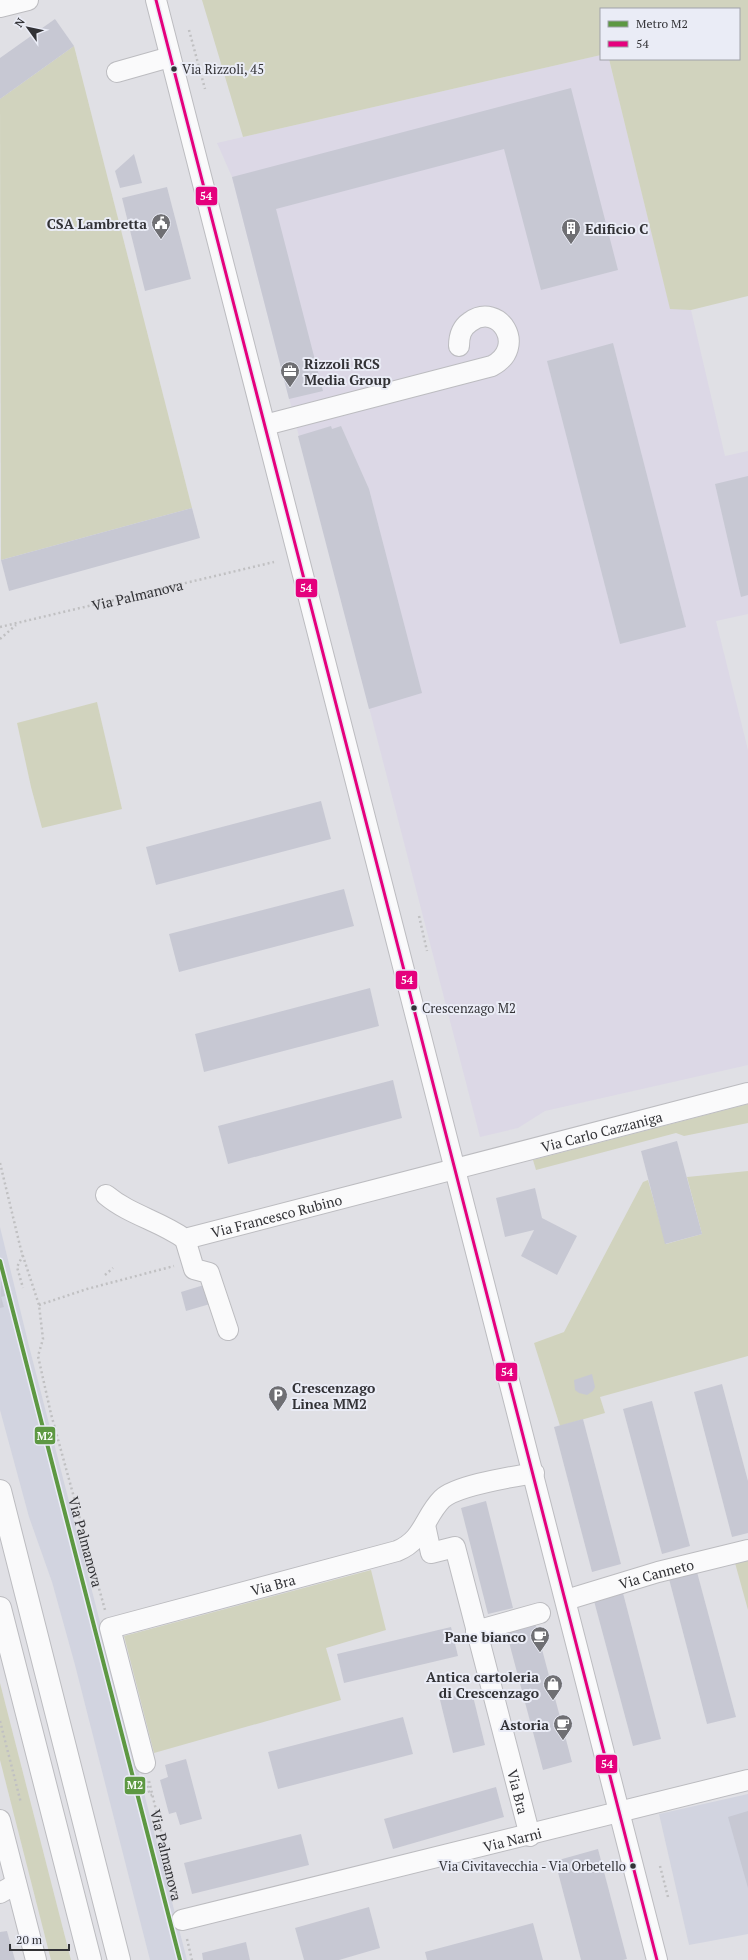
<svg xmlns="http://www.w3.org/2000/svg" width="748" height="1960" font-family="'PT Serif',serif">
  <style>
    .commercial { fill: #dcd8e6 }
    .built { fill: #d2d4e0 }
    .green { fill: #d1d3be }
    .building { fill: #c7c8d3 }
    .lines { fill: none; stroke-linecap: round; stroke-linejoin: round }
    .minor-casing { stroke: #bcbcc0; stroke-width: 22 }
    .highway-casing { stroke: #bcbcc0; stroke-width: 24 }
    .path { stroke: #c0c0c2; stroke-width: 2.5; stroke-dasharray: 2 3; stroke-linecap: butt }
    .minor { stroke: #fafafb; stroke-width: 20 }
    .highway { stroke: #fafafb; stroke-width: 22 }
    .bus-1-casing { stroke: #eaecf6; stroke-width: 6 }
    .bus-1 { stroke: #e5007d; stroke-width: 3 }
    .metro-1-casing { stroke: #eaecf6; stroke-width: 7 }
    .metro-1 { stroke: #5d9842; stroke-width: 4 }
    .bus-dot { fill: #323236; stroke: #eaecf6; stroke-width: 1.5 }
    .labels { text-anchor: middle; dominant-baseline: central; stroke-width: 4; stroke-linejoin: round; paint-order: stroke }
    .bus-label { font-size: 13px; fill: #323236; stroke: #eaecf6; text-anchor: start }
    .poi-label { font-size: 14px; font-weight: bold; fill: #323236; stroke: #eaecf6; text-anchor: end }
    .street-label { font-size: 14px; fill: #323236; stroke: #eaecf6 }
    .line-badge { stroke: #eaecf6; stroke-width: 1.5 }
    .badge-label { font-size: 11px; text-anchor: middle; font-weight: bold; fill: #fff }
  </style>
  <rect width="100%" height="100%" fill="#e0e0e5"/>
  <path class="commercial" d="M601 55V59H609L670 308 691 310 725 456 748 451V614L716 621 748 750V1065L545 1111 518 1128 480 1137 232 177 217 143Z"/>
  <g class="built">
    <path d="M0 1227 29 1346 187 1960H150L75 1665 52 1582 29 1517 0 1410Z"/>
    <path d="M748 1794V1934L689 1945 659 1814Z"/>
  </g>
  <g class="green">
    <path d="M202 0H748V296L691 310 670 309 609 59H739V9H601V55L243 137Z"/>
    <path d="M74 46 192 508 1 560 0 99Z"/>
    <path d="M97 702 122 809 42 828 31 787 17 723Z"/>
    <path d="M748 1104V1123L684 1136 676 1133 536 1170 533 1160Z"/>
    <path d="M748 1171V1356L600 1397 605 1413 560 1426 534 1343 564 1332 643 1182 648 1180 666 1244 702 1234 687 1177Z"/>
    <path d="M748 1559V1610L735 1563Z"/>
    <path d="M371 1570 386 1630 326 1648 341 1700 154 1753 124 1636Z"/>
    <path d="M0 1683 71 1960H51L0 1760Z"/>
  </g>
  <g class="building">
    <path d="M55 19 74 46 0 99V58Z"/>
    <path d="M571 88 618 270 541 290 504 149 276 209 323 391 289 399 232 177Z"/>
    <path d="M134 154 142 183 120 188 115 171Z"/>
    <path d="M167 187 191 279 145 291 122 198Z"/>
    <path d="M613 343 686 627 620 644 547 361Z"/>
    <path d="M331 426 332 429 341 426 369 489 422 693 369 709 298 436Z"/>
    <path d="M748 476V595L741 597 715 484Z"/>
    <path d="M192 508 200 538 9 591 1 560Z"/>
    <path d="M321 801 331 839 156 885 146 847Z"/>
    <path d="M344 889 354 926 179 972 169 934Z"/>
    <path d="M370 988 379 1026 204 1072 195 1034Z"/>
    <path d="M393 1080 402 1118 228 1164 218 1126Z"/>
    <path d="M677 1141 702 1234 665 1244 641 1151Z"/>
    <path d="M535 1188 542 1218 577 1236 557 1275 521 1256 534 1230 505 1237 496 1198Z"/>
    <path d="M1 1278 5 1296 1 1297 4 1307 0 1308Z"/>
    <path d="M204 1285 210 1304 186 1311 181 1292Z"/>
    <path d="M592 1374 595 1387 593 1391 587 1395 579 1393 575 1390 574 1380Z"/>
    <path d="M722 1384 748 1481V1533L732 1537 694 1392Z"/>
    <path d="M652 1401 690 1546 662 1554 623 1409Z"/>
    <path d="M583 1419 621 1564 592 1572 554 1427Z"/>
    <path d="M486 1501 513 1608 488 1614 461 1508Z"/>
    <path d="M697 1572 736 1717 707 1724 669 1579Z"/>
    <path d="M623 1593 661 1739 633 1746 594 1601Z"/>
    <path d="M535 1623 572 1762 543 1770 506 1631Z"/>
    <path d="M451 1627 458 1656 344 1683 337 1654Z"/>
    <path d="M472 1692 485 1745 453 1753 440 1700Z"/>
    <path d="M403 1717 413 1754 278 1789 268 1752Z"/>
    <path d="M186 1759 202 1819 180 1825 176 1812 169 1814 160 1780 168 1777 165 1765Z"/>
    <path d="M496 1787 504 1817 393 1849 384 1819Z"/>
    <path d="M748 1811V1888L728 1817Z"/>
    <path d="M301 1834 309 1865 192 1894 184 1863Z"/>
    <path d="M598 1849 627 1959 623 1960H581L555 1861Z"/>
    <path d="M369 1907 380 1948 339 1960H304L295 1928Z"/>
    <path d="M533 1923 543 1960H427L425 1952Z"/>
    <path d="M7 1931 15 1960H0V1932Z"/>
    <path d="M246 1942 250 1960H203L202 1953Z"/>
  </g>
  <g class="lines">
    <g class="minor-casing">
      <g id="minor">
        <path d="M156 0 657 1960"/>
        <path d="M0 7 28 0"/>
        <path d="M117 72 170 57"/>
        <path d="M265 425 492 366C528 347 499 301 470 322 461 328 459 336 459 346"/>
        <path id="s4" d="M106 1195C130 1215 160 1221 185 1239L748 1093"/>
        <path d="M185 1239 194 1269 209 1273 228 1330"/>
        <path id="s5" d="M425 1525 431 1553 455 1547 530 1836"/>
        <path id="s6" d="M566 1600 658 1572 748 1550"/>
        <path d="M476 1631 540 1613"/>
        <path id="s7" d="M145 1763 110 1628 397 1551C424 1540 424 1517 442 1499 457 1485 512 1477 534 1473"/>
        <path d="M0 1820 36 1960"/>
        <path d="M0 1893 16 1884"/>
        <path id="s8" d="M182 1920C371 1874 560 1828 748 1780"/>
      </g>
    </g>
    <g class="highway-casing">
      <g id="highway">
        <path d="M0 1491 119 1960"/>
        <path d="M0 1608 90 1960"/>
      </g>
    </g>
    <g class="path">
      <path d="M189 30 205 89"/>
      <path id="s1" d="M0 627 274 562"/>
      <path d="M0 639 16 625"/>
      <path d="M419 916 427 951"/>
      <path id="s2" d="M0 1163 21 1250 39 1305 43 1339 38 1356 51 1414 105 1610"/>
      <path d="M23 1255 17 1267 23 1288"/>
      <path d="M105 1275 113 1268"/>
      <path d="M39 1305 87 1289 174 1266"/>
      <path d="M0 1721 21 1803"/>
      <path d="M146 1781 150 1795H152"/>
      <path id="s3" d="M149 1781 178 1901"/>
      <path d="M660 1866 668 1897"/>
      <path d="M187 1939 192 1960"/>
    </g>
    <use href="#minor" class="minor"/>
    <use href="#highway" class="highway"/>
    <g class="bus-1-casing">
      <path id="bus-1" d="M156 0 657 1960"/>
    </g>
    <use href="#bus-1" class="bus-1"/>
    <g class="metro-1-casing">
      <path id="metro-1" d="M0 1261 180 1960"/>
    </g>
    <use href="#metro-1" class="metro-1"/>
  </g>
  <defs>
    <g id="civic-pin" transform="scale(1)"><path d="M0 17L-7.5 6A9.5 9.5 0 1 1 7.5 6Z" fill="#6f6f73" stroke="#eaecf6"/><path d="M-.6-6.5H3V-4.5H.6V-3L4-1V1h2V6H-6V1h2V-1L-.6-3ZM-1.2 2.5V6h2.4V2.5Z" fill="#fff"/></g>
    <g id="building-pin" transform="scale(1)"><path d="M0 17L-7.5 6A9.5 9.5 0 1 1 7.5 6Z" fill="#6f6f73" stroke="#eaecf6"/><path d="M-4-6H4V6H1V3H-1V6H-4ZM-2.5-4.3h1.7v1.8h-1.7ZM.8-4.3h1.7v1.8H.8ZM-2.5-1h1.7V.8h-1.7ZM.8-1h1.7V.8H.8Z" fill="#fff"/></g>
    <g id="office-pin" transform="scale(1)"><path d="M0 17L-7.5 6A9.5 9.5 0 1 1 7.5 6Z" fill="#6f6f73" stroke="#eaecf6"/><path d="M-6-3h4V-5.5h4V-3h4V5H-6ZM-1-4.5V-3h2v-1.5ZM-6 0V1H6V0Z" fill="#fff"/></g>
    <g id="parking-pin" transform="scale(1)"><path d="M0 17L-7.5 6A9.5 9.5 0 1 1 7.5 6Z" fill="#6f6f73" stroke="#eaecf6"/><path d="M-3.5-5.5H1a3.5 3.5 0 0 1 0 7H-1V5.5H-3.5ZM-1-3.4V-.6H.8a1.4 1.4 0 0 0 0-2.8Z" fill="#fff"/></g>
    <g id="cafe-pin" transform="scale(1)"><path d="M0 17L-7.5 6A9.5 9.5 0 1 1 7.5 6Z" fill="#6f6f73" stroke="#eaecf6"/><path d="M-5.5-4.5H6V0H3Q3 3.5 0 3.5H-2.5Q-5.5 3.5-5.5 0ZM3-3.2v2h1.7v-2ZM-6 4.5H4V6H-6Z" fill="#fff"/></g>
    <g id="shop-pin" transform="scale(1)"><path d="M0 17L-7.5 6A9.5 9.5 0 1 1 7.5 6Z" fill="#6f6f73" stroke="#eaecf6"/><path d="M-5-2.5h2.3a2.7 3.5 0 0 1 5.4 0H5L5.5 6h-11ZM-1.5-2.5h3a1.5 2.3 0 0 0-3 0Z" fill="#fff"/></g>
  </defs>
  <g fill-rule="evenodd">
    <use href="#civic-pin" x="161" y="223"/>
    <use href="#building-pin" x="571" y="228"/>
    <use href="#office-pin" x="290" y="371"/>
    <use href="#parking-pin" x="278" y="1395"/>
    <use href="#cafe-pin" x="540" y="1636"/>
    <use href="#shop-pin" x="553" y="1684"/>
    <use href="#cafe-pin" x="563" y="1724"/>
  </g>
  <g class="bus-dot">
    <circle cx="174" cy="69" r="3.5"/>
    <circle cx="414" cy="1008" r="3.5"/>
    <circle cx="633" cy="1866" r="3.5"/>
  </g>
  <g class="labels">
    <g class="bus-label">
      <text x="182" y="69">Via Rizzoli, 45</text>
      <text x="422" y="1008">Crescenzago M2</text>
      <text x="626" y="1866" text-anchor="end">Via Civitavecchia - Via Orbetello</text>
    </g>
    <g class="poi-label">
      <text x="147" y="223">CSA Lambretta</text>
      <text x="585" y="228" text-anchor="start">Edificio C</text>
      <text x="304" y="363" text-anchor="start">Rizzoli RCS<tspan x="304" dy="16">Media Group</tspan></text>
      <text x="292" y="1387" text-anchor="start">Crescenzago<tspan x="292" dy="16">Linea MM2</tspan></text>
      <text x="526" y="1636">Pane bianco</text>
      <text x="539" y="1676">Antica cartoleria<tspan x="539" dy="16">di Crescenzago</tspan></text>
      <text x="549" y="1724">Astoria</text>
    </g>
    <g class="street-label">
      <text stroke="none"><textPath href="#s1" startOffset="141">Via Palmanova</textPath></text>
      <text stroke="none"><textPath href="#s4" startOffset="521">Via Carlo Cazzaniga</textPath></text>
      <text stroke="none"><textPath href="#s4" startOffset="185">Via Francesco Rubino</textPath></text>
      <text stroke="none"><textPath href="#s2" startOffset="391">Via Palmanova</textPath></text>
      <text stroke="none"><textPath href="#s6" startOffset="94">Via Canneto</textPath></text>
      <text stroke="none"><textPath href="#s7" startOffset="308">Via Bra</textPath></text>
      <text stroke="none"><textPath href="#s5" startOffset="306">Via Bra</textPath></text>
      <text stroke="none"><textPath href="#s8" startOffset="340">Via Narni</textPath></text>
      <text stroke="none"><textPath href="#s3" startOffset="76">Via Palmanova</textPath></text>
    </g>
  </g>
  <g class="line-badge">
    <rect x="195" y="186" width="23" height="20" rx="4" fill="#e5007d"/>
    <rect x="295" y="578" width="23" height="20" rx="4" fill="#e5007d"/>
    <rect x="395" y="970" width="23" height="20" rx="4" fill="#e5007d"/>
    <rect x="495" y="1362" width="23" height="20" rx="4" fill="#e5007d"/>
    <rect x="34" y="1426" width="22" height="19" rx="4" fill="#5d9842"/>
    <rect x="595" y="1754" width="23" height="20" rx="4" fill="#e5007d"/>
    <rect x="124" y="1776" width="22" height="19" rx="4" fill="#5d9842"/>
  </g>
  <g class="badge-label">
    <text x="206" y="200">54</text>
    <text x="306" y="592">54</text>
    <text x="407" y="984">54</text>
    <text x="507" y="1376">54</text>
    <text x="45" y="1440">M2</text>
    <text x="607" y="1768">54</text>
    <text x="135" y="1789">M2</text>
  </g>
  <rect x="600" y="8" width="140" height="52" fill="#eaecf6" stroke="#a0a2a9"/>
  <rect x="608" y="21" width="20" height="6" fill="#5d9842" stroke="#a0a2a9"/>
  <text x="636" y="28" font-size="12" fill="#323236">Metro M2</text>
  <rect x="608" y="41" width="20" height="6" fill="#e5007d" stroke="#a0a2a9"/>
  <text x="636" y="48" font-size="12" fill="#323236">54</text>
  <g transform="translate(28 28) rotate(303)" stroke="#eaecf6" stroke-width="3" paint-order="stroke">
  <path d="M0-3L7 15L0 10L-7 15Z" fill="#323236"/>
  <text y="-6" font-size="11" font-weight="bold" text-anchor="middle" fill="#323236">N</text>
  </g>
  <path d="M10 1944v6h59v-6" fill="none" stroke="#323236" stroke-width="2"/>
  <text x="16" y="1944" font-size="12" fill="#323236" stroke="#eaecf6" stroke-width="3" paint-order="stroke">20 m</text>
</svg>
